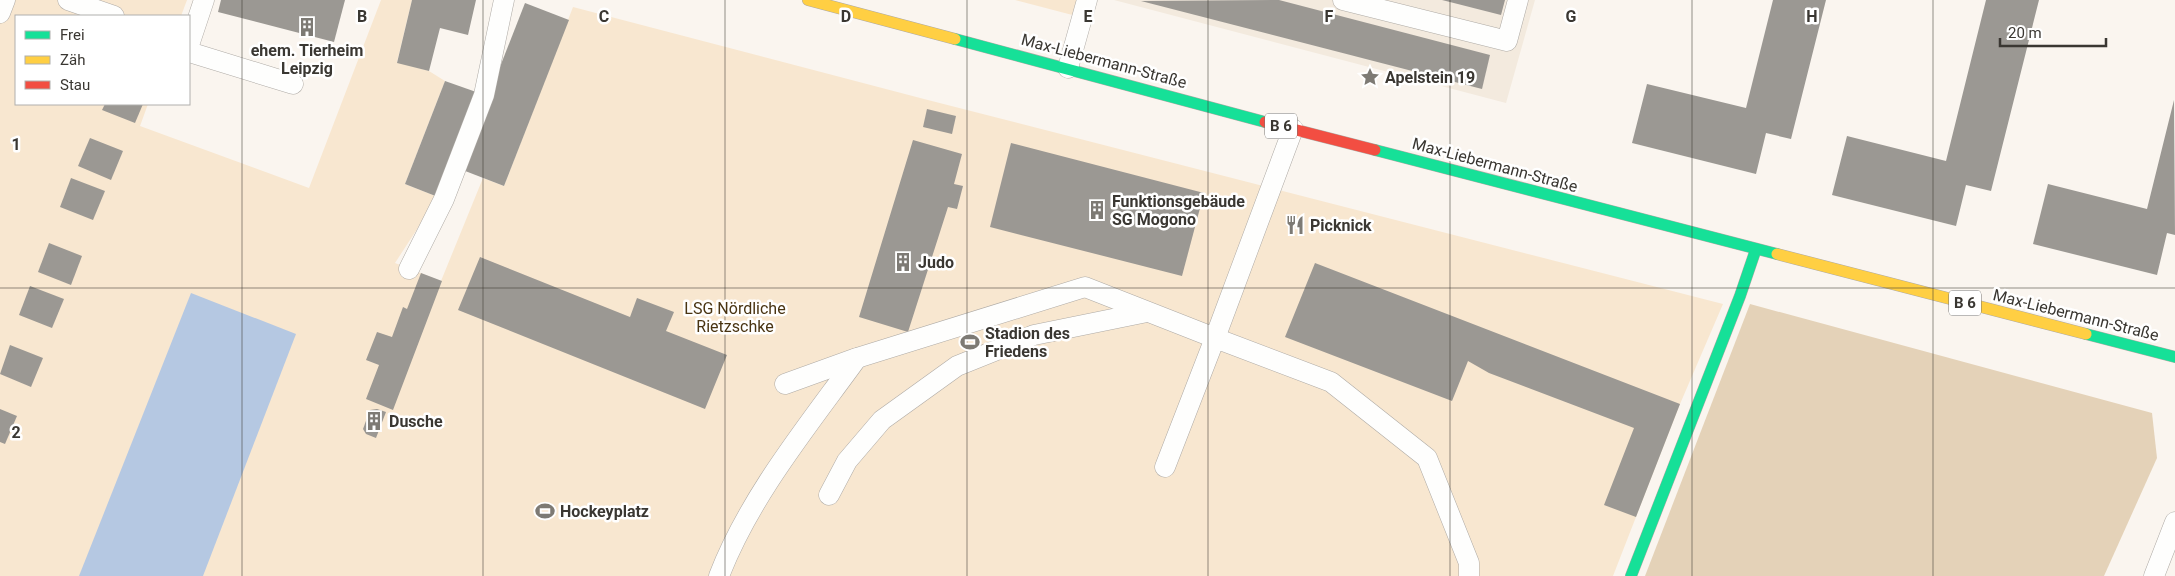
<svg xmlns="http://www.w3.org/2000/svg" width="2175" height="576" font-family="Roboto,sans-serif">
  <style>
    .built { fill: #f3eade }
    .green { fill: #f8e7d0 }
    .forest { fill: #e4d2b8 }
    .water { fill: #b5c8e2 }
    .building { fill: #9b9893 }
    .lines { fill: none; stroke-linecap: round; stroke-linejoin: round }
    .lane-casing { stroke: #aeaaa5; stroke-width: 21 }
    .fast-casing { stroke: #aeaaa5; stroke-width: 12 }
    .slow-casing { stroke: #aeaaa5; stroke-width: 12 }
    .jam-casing { stroke: #aeaaa5; stroke-width: 12 }
    .lane { stroke: #fefefd; stroke-width: 20 }
    .fast { stroke: #16e098; stroke-width: 11 }
    .slow { stroke: #ffcf43; stroke-width: 11 }
    .jam { stroke: #f24e42; stroke-width: 11 }
    .grid { fill: none; stroke: #3a3732; stroke-width: 1; stroke-opacity: 0.55 }
    .labels { text-anchor: middle; dominant-baseline: central; stroke-width: 5; stroke-linejoin: round; paint-order: stroke }
    .shield { fill: #fff; stroke: #757370; stroke-width: 1 }
    .shield-label { font-size: 15px; font-weight: bold; fill: #3a3732 }
    .poi-label { font-size: 16px; font-weight: bold; fill: #3a3732; stroke: #fff; text-anchor: start }
    .street-label { font-size: 16px; fill: #3a3732; stroke: #fff }
    .park-label { font-size: 16px; fill: #493412; stroke: #fff }
    .grid-label { font-size: 16px; text-anchor: middle; font-weight: bold; fill: #3a3732; stroke: #fff; stroke-width: 5; stroke-linejoin: round; paint-order: stroke }
  </style>
  <rect width="100%" height="100%" fill="#faf5ef"/>
  <path class="built" d="M1114 0H1535L1506 103Z"/>
  <g class="green">
    <path d="M0 0H187L181 16H16V104H148L140 126 309 188 381 0H412L397 62 429 71 445 81 405 184 438 197 395 263 441 281 483 178 504 186 573 7 924 99 1723 304 1680 404 1613 576H0Z"/>
    <path d="M1015 0H1085L1080 17Z"/>
  </g>
  <path class="forest" d="M1750 304 2152 413 2157 458 2104 576H1645Z"/>
  <path class="water" d="M191 293 296 334 203 576H79Z"/>
  <g class="building">
    <path d="M221 0H345L334 42 218 12Z"/>
    <path d="M412 0H476L468 35 440 28 429 71 397 63Z"/>
    <path d="M1279 0 1490 55 1482 89 1141 1Z"/>
    <path d="M1442 0H1505L1501 15Z"/>
    <path d="M1773 0H1826L1791 139 1766 133 1756 174 1632 143 1647 84 1746 108Z"/>
    <path d="M1986 0H2039L1991 191 1966 185 1956 226 1832 195 1847 136 1946 161Z"/>
    <path d="M525 3 569 20 504 186 460 169Z"/>
    <path d="M445 81 479 93 438 197 405 184Z"/>
    <path d="M2174 100 2175 235 2167 233 2157 275 2033 244 2048 184 2147 209Z"/>
    <path d="M105 104H143L135 123 102 110Z"/>
    <path d="M927 109 956 116 952 134 923 127Z"/>
    <path d="M90 138 123 151 111 180 78 166Z"/>
    <path d="M913 140 962 154 954 184 963 186 957 209 948 207 908 332 859 317Z"/>
    <path d="M1011 143 1204 193 1182 276 990 227Z"/>
    <path d="M71 178 105 191 93 220 60 207Z"/>
    <path d="M49 243 82 256 71 285 38 272Z"/>
    <path d="M480 257 630 317 637 298 674 312 666 331 727 355 705 409 458 310Z"/>
    <path d="M1315 263 1680 404 1636 517 1604 505 1634 428 1489 373 1468 361 1452 401 1285 337Z"/>
    <path d="M421 273 442 281 393 410 366 399 379 365 366 360 377 332 392 337 403 307 407 309Z"/>
    <path d="M30 286 64 299 52 328 19 315Z"/>
    <path d="M10 345 43 358 31 387 0 374Z"/>
    <path d="M0 409 17 416 5 444 0 442Z"/>
    <path d="M377 409 386 412 376 438 366 434 363 429 370 410Z"/>
  </g>
  <g class="lines">
    <g class="lane-casing">
      <g id="lane">
        <path d="M68 0 114 16"/>
        <path d="M1343 0 1507 41 1518 0"/>
        <path d="M0 13 5 0"/>
        <path d="M189 45 204 0"/>
        <path d="M189 52 293 84"/>
        <path d="M1068 68 1087 0"/>
        <path d="M409 269 444 199 484 95 504 0"/>
        <path d="M785 384 857 358 1085 287 1215 338 1293 129"/>
        <path d="M1165 467 1215 338 1331 382 1427 458 1469 563V576"/>
        <path d="M829 495 847 461 882 420 957 366 1034 335 1147 312"/>
        <path d="M719 576C750 496 807 427 857 358"/>
        <path d="M2154 576 2175 522"/>
      </g>
    </g>
    <g class="fast-casing">
      <g id="fast">
        <path d="M955 39 1265 122"/>
        <path d="M1375 150 1777 254"/>
        <path d="M2086 334 2175 357"/>
        <path d="M1631 576 1740 296 1756 249"/>
      </g>
    </g>
    <g class="slow-casing">
      <g id="slow">
        <path d="M808 0 955 39"/>
        <path d="M1777 254 2086 334"/>
      </g>
    </g>
    <g class="jam-casing">
      <path id="jam" d="M1265 122 1375 150"/>
    </g>
    <use href="#lane" class="lane"/>
    <use href="#fast" class="fast"/>
    <use href="#slow" class="slow"/>
    <use href="#jam" class="jam"/>
  </g>
  <path class="grid" d="M242 0V576M483 0V576M725 0V576M967 0V576M1208 0V576M1450 0V576M1692 0V576M1933 0V576M0 288H2175"/>
  <defs>
    <g id="building-bare" transform="scale(1.5)"><path d="M-4-6H4V6H1V3H-1V6H-4ZM-2.5-4.3h1.7v1.8h-1.7ZM.8-4.3h1.7v1.8H.8ZM-2.5-1h1.7V.8h-1.7ZM.8-1h1.7V.8H.8Z" fill="#7d7a74" stroke="#fff" stroke-width="2.5" paint-order="stroke"/></g>
    <g id="sight-bare" transform="scale(1.5)"><path d="M0-6L1.8-2.2L6-1.7L2.9 1.2L3.7 5.4L0 3.3L-3.7 5.4L-2.9 1.2L-6-1.7L-1.8-2.2Z" fill="#7d7a74" stroke="#fff" stroke-width="2.5" paint-order="stroke"/></g>
    <g id="restaurant-bare" transform="scale(1.5)"><path d="M-5-6h1v4h1v-4h1v4h1v-4h1v5L-1.5 .5V6h-2V.5L-5-1ZM5-6V6H3V1.5H1.5Q1.5-4 5-6Z" fill="#7d7a74" stroke="#fff" stroke-width="2.5" paint-order="stroke"/></g>
    <g id="stadium-bare" transform="scale(1.5)"><path d="M0-5a6.5 5 0 1 0 0 10a6.5 5 0 1 0 0-10ZM-3.5-1.8h7v3.6h-7Z" fill="#7d7a74" stroke="#fff" stroke-width="2.5" paint-order="stroke"/></g>
  </defs>
  <g fill-rule="evenodd">
    <use href="#building-bare" x="307" y="27"/>
    <use href="#sight-bare" x="1370" y="77"/>
    <use href="#building-bare" x="1097" y="210"/>
    <use href="#restaurant-bare" x="1295" y="225"/>
    <use href="#building-bare" x="903" y="262"/>
    <use href="#stadium-bare" x="970" y="342"/>
    <use href="#building-bare" x="374" y="421"/>
    <use href="#stadium-bare" x="545" y="511"/>
  </g>
  <g class="labels">
    <g class="shield">
      <rect x="1265" y="113.5" width="32" height="25" rx="4"/>
      <rect x="1949" y="290.5" width="32" height="25" rx="4"/>
    </g>
    <g class="shield-label">
      <text x="1281" y="126">B 6</text>
      <text x="1965" y="303">B 6</text>
    </g>
    <g class="poi-label">
      <text x="307" y="50" text-anchor="middle">ehem. Tierheim<tspan x="307" dy="18">Leipzig</tspan></text>
      <text x="1385" y="77">Apelstein 19</text>
      <text x="1112" y="201">Funktionsgebäude<tspan x="1112" dy="18">SG Mogono</tspan></text>
      <text x="1310" y="225">Picknick</text>
      <text x="918" y="262">Judo</text>
      <text x="985" y="333">Stadion des<tspan x="985" dy="18">Friedens</tspan></text>
      <text x="389" y="421">Dusche</text>
      <text x="560" y="511">Hockeyplatz</text>
    </g>
    <g class="street-label">
      <text transform="translate(1104 61) rotate(15)">Max-Liebermann-Straße</text>
      <text transform="translate(1495 165) rotate(15)">Max-Liebermann-Straße</text>
      <text transform="translate(2076 315) rotate(14)">Max-Liebermann-Straße</text>
    </g>
    <g class="park-label">
      <text x="735" y="308">LSG Nördliche<tspan x="735" dy="18">Rietzschke</tspan></text>
    </g>
  </g>
  <g class="grid-label">
    <text x="362" y="22">B</text>
    <text x="604" y="22">C</text>
    <text x="846" y="22">D</text>
    <text x="1088" y="22">E</text>
    <text x="1329" y="22">F</text>
    <text x="1571" y="22">G</text>
    <text x="1812" y="22">H</text>
    <text x="16" y="150">1</text>
    <text x="16" y="438">2</text>
  </g>
  <rect x="15" y="15" width="175" height="90" fill="#ffffff" stroke="#b0afad"/>
  <rect x="25" y="31" width="25" height="8" fill="#16e098" stroke="#b0afad"/>
  <text x="60" y="40" font-size="15" fill="#3a3732">Frei</text>
  <rect x="25" y="56" width="25" height="8" fill="#ffcf43" stroke="#b0afad"/>
  <text x="60" y="65" font-size="15" fill="#3a3732">Zäh</text>
  <rect x="25" y="81" width="25" height="8" fill="#f24e42" stroke="#b0afad"/>
  <text x="60" y="90" font-size="15" fill="#3a3732">Stau</text>
  <path d="M2000 38v8h106v-8" fill="none" stroke="#3a3732" stroke-width="2.5"/>
  <text x="2008" y="38" font-size="15" fill="#3a3732" stroke="#ffffff" stroke-width="4" paint-order="stroke">20 m</text>
</svg>
